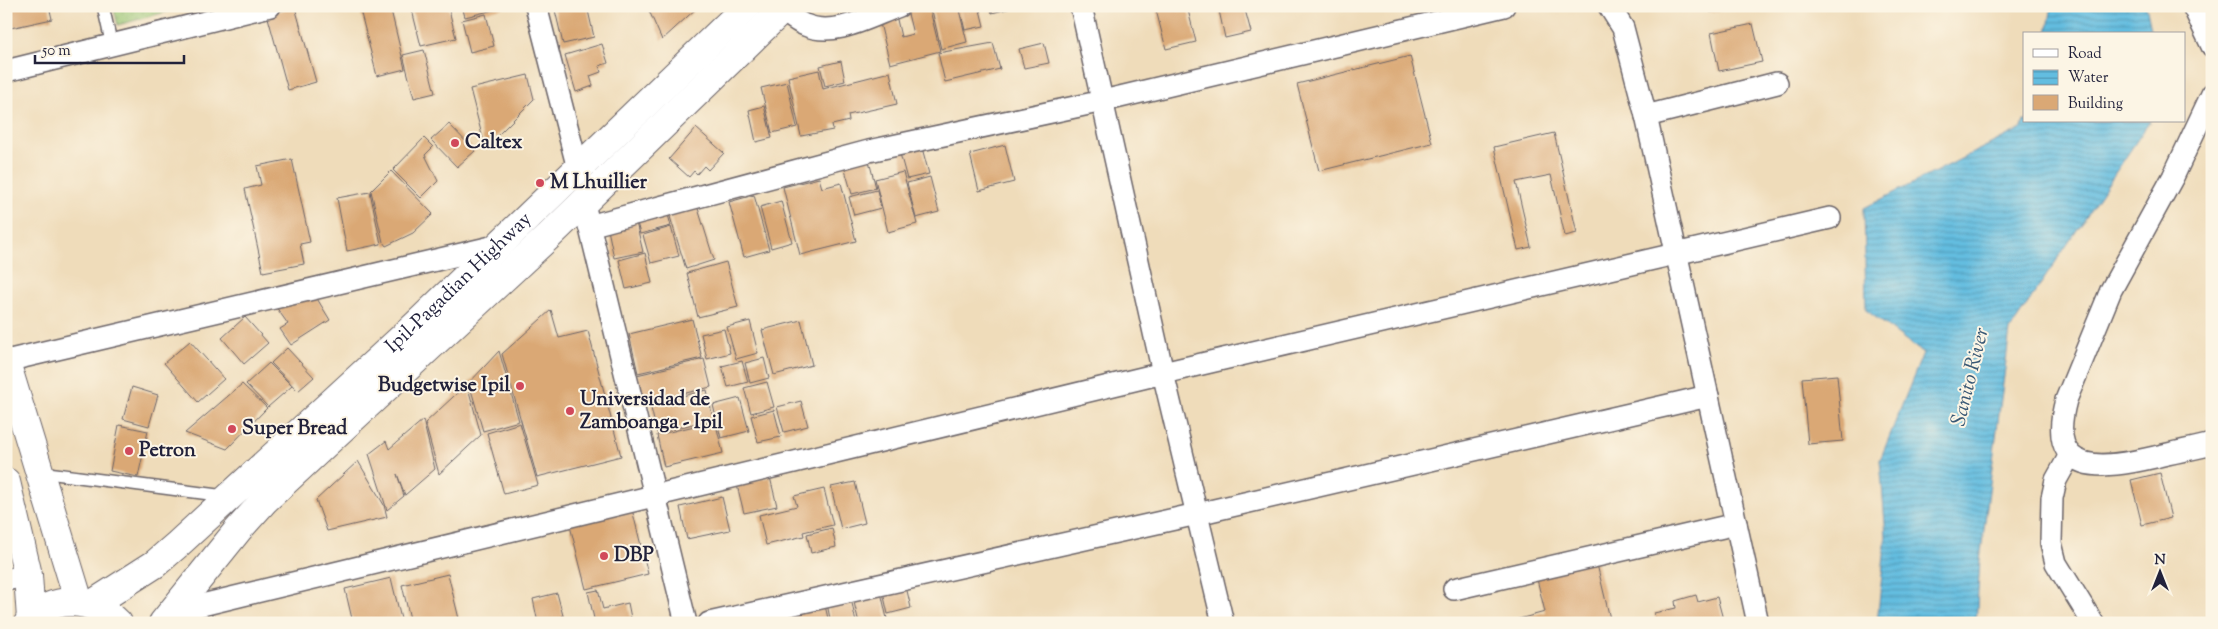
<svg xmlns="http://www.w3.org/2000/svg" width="2218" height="629" font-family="'Sorts Mill Goudy',serif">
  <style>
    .park { fill: url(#park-dots); stroke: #5d7356 }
    .water { fill: url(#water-rules); stroke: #42708e }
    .building { fill: #daa875 }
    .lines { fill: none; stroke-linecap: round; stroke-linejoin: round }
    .lane-casing { stroke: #6a6367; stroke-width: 14 }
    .street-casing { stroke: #6a6367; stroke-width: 24 }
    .primary-casing { stroke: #6a6367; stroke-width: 30 }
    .lane { stroke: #fff; stroke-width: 11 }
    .street { stroke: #fff; stroke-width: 21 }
    .primary { stroke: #fff; stroke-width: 28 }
    .poi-dot { fill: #d1495b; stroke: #fcf5e5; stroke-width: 2 }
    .labels { text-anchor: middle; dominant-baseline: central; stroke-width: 4; stroke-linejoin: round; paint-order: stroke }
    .poi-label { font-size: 20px; font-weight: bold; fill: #22223b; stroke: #fcf5e5; text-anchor: start }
    .street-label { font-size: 20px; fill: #22223b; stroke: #fcf5e5 }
    .water-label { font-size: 21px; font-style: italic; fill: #395875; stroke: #fcf5e5 }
  </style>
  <defs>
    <pattern id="park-dots" width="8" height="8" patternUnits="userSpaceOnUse" patternTransform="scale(1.25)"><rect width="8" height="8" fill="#98c471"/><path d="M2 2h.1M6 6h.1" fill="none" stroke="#83a863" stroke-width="1.8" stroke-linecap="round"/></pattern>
    <pattern id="water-rules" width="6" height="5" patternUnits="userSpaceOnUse" patternTransform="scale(1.25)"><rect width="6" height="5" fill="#63bde0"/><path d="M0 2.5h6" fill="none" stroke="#5199b7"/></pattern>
  </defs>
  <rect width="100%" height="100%" fill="#fcf5e5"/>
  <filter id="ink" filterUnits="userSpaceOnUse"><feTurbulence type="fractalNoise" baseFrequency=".02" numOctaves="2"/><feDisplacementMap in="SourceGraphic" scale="10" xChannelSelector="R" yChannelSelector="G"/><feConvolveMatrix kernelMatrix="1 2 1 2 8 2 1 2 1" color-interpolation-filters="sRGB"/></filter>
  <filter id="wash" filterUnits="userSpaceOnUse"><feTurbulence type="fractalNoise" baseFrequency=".0096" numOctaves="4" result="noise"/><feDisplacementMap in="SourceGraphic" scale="20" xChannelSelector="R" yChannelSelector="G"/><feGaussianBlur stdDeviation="1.12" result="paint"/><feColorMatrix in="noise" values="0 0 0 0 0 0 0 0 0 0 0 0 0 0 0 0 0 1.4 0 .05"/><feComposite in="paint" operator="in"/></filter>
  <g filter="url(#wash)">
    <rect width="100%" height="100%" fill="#efdcba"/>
    <path class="park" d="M113 6H188L118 25Z"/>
    <g class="water">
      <path d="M2052 6H2146L2152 34H2047Z"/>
      <path d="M2024 121H2150L2010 330 1980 560 1976 623H1877L1886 536 1880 460 1923 353 1866 310 1864 208 2022 128Z"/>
    </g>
    <g id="blocks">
      <g class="building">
        <path d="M6 6H49L52 19 6 29Z"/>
        <path d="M359 6H390L405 69 377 76Z"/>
        <path d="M411 6H448L456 38 421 46Z"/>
        <path d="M462 6H506V7L465 17Z"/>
        <path d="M554 6H587L594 37 563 44Z"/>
        <path d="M647 6H699L662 40Z"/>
        <path d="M906 6H929L940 51 890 64 878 15 895 11 901 37 913 34Z"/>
        <path d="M931 6H958L967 42 941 49Z"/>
        <path d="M959 6H979L984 26 965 30Z"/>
        <path d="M990 6H1015V7L992 13Z"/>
        <path d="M1155 6H1187L1196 42 1166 49Z"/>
        <path d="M1218 6H1244L1251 32 1225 38Z"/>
        <path d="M1709 6H1740V7L1710 12Z"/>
        <path d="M295 7 316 82 288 90 267 14Z"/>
        <path d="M486 14 494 46 470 52 462 20Z"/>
        <path d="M1753 24 1762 62 1719 71 1711 33Z"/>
        <path d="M993 43 1000 69 945 82 938 53Z"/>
        <path d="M1044 43 1049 63 1024 68 1019 49Z"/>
        <path d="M602 44 608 63 599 66 601 72 590 76 593 86 576 92 565 55Z"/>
        <path d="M424 50 435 93 414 98 403 55Z"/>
        <path d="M1410 56 1432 143 1319 171 1297 84Z"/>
        <path d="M841 61 845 81 825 86 820 66Z"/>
        <path d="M819 70 823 89 890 72 897 104 848 115 849 121 832 125 833 130 801 136 788 77Z"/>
        <path d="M528 75 534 99 488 145 484 143 470 89Z"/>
        <path d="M787 82 797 127 772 133 761 88Z"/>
        <path d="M764 106 772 138 756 142 749 110Z"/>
        <path d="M449 124 475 151 457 167 431 140Z"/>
        <path d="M696 128 724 153 708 170 704 166 697 174 694 171 689 177 669 159Z"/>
        <path d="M1554 133 1577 233 1565 236 1551 175 1516 182 1531 247 1518 250 1494 147Z"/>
        <path d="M424 138 433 147 425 155 438 181 421 198 393 170Z"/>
        <path d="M921 144 929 174 907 179 899 150Z"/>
        <path d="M1005 145 1014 182 979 191 970 154Z"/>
        <path d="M868 157 876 188 852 194 843 163Z"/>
        <path d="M292 159 310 242 300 244 304 264 263 272 245 189 261 185 257 166Z"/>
        <path d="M391 171 433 214 413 233 386 246 383 242 371 191Z"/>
        <path d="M903 172 917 224 888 232 875 179Z"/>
        <path d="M930 177 939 212 916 218 907 183Z"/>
        <path d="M819 178 822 188 841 183 856 241 800 255 783 187Z"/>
        <path d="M877 190 881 208 854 215 849 197Z"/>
        <path d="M370 192 381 244 347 251 337 198Z"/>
        <path d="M754 195 769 250 744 257 729 202Z"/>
        <path d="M781 201 792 242 771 248 760 207Z"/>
        <path d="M696 202 714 260 686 269 668 210Z"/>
        <path d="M667 211 671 226 640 234 636 219Z"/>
        <path d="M635 218 643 252 614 258 607 225Z"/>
        <path d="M671 227 679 256 651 263 643 235Z"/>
        <path d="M645 253 652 283 626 289 619 260Z"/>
        <path d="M726 262 738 307 698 317 687 273Z"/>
        <path d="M313 292 330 320 291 345 280 329 288 324 276 307Z"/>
        <path d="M551 310 559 338 588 331 621 456 537 477 502 354Z"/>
        <path d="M245 317 268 343 244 364 222 338Z"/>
        <path d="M692 319 702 358 638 373 629 334Z"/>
        <path d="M801 320 812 365 774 375 762 330Z"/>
        <path d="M750 321 758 353 736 359 727 327Z"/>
        <path d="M724 329 730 353 707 359 701 334Z"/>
        <path d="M190 341 224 379 198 402 164 363Z"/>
        <path d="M287 348 314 377 298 391 271 363Z"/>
        <path d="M499 351 519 421 483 431 469 383Z"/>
        <path d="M764 358 769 378 750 383 745 363Z"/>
        <path d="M704 359 711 387 644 403 637 375Z"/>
        <path d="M742 361 748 382 728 387 722 366Z"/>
        <path d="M269 363 292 386 268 407 246 384Z"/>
        <path d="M1837 375 1843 441 1808 444 1802 378Z"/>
        <path d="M767 382 774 407 751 413 744 388Z"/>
        <path d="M242 384 267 408 227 449 185 433Z"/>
        <path d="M467 384 481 435 439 474 425 423Z"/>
        <path d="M132 387 158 395 149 426 123 419Z"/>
        <path d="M707 390 713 419 657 433 650 404Z"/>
        <path d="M740 398 749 431 721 438 713 405Z"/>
        <path d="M801 401 808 426 784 432 777 407Z"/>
        <path d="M774 410 781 437 758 442 751 416Z"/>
        <path d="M423 420 435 469 405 495 397 474 404 496 387 510 369 454 386 441 389 449Z"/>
        <path d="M715 421 723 453 664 467 657 435Z"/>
        <path d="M520 423 538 485 504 494 487 433Z"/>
        <path d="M119 425 148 431 138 477 110 471Z"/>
        <path d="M358 461 384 505 387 517 327 531 316 500Z"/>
        <path d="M2160 473 2171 518 2142 525 2131 480Z"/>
        <path d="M770 477 777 506 744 513 737 485Z"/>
        <path d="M855 482 865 523 841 529 831 487Z"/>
        <path d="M824 489 833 525 803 532 804 536 766 545 759 515 797 506 794 496Z"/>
        <path d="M722 497 730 530 687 539 680 507Z"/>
        <path d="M631 505 648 574 586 589 569 522Z"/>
        <path d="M832 528 836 547 811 553 807 534Z"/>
        <path d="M1596 560 1611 623H1504L1545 612 1536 575Z"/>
        <path d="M448 574 460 623H411L402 585Z"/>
        <path d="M391 578 402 623H353L345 589Z"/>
        <path d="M905 582 911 608 888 614 882 588Z"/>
        <path d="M880 588 888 623H859L852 594Z"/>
        <path d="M598 590 603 609 628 603 632 623H595L588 592Z"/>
        <path d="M557 593 565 623H538L533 599Z"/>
        <path d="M1696 595 1698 602 1717 597 1724 623H1656L1654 613 1676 608 1675 601Z"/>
        <path d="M851 598 856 623H831L827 604Z"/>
        <path d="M824 601 829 623H798L794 608Z"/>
        <path d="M789 605 793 623H765L762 612Z"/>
      </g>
    </g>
  </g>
  <g filter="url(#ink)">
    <use href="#blocks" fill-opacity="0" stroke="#6a6367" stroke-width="1"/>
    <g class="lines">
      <g class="lane-casing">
        <g id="lane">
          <path d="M103 6 112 46"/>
          <path d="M40 472 225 496"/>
        </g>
      </g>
      <g class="street-casing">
        <g id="street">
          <path d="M536 6 578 169"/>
          <path d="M1081 6 1163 373 1223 623"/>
          <path d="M1609 6 1623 28 1646 116 1758 623"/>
          <path d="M2193 6 2212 46"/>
          <path d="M782 10C789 15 797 22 805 25 835 38 871 16 899 6"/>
          <path d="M6 71 270 6"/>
          <path d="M2212 94 2173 177 2111 290 2066 400C2045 478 2103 469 2155 457 2174 452 2193 449 2212 444"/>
          <path d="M1646 116 1777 83"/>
          <path d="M586 212 686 623"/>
          <path d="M589 226 869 151 1103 101 1504 6"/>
          <path d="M6 361 500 245"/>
          <path d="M2070 455 2056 480 2052 498 2051 543 2056 563 2093 623"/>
          <path d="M6 580 28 575"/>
          <path d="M1454 589 1736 524"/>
          <path d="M173 612 1163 373 1830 218"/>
          <path d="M709 623 1197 514 1708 396"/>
        </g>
      </g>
      <g class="primary-casing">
        <g id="primary">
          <path d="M6 362 79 602"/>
          <path d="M6 482 28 575 31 619"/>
          <path id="s1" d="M91 605 155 564 178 544 416 325 747 6"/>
          <path d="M28 623C51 593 94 598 118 623"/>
          <path d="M163 623 238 530 265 500 550 235 786 6"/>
        </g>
      </g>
      <use href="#lane" class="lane"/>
      <use href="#street" class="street"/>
      <use href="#primary" class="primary"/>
    </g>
  </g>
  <g class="poi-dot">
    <circle cx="455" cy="143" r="5"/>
    <circle cx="540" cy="183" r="5"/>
    <circle cx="520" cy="386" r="5"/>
    <circle cx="570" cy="411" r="5"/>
    <circle cx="232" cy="429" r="5"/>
    <circle cx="129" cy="451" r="5"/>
    <circle cx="604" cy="556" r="5"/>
  </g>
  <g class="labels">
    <g class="poi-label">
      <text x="465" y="143">Caltex</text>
      <text x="550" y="183">M Lhuillier</text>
      <text x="510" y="386" text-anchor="end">Budgetwise Ipil</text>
      <text x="580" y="400">Universidad de<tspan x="580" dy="23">Zamboanga - Ipil</tspan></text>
      <text x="242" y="429">Super Bread</text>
      <text x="139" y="451">Petron</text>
      <text x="614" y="556">DBP</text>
    </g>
    <g class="street-label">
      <text stroke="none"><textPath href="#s1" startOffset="490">Ipil-Pagadian Highway</textPath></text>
    </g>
    <g class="water-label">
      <text transform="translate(1971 377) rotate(-76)">Sanito River</text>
    </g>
  </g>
  <rect width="2218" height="629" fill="none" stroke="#fcf5e5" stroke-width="25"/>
  <rect x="2023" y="32" width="162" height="90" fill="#fcf5e5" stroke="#a5a1a1"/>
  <rect x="2033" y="49" width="25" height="8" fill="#ffffff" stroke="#a5a1a1"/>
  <text x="2068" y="58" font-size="15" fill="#22223b">Road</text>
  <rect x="2033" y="70" width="25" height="15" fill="url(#water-rules)" stroke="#a5a1a1"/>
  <text x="2068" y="82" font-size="15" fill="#22223b">Water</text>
  <rect x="2033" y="95" width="25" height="15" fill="#daa875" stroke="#a5a1a1"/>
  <text x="2068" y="108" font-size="15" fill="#22223b">Building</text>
  <g transform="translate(2160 572)" stroke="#fcf5e5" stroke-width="4" paint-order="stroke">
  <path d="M0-4L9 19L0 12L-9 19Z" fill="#22223b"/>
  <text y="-8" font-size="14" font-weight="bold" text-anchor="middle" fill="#22223b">N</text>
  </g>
  <path d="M35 55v8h149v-8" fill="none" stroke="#22223b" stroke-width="2.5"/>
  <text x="42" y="55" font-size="15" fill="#22223b" stroke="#fcf5e5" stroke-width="4" paint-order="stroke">50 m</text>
</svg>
